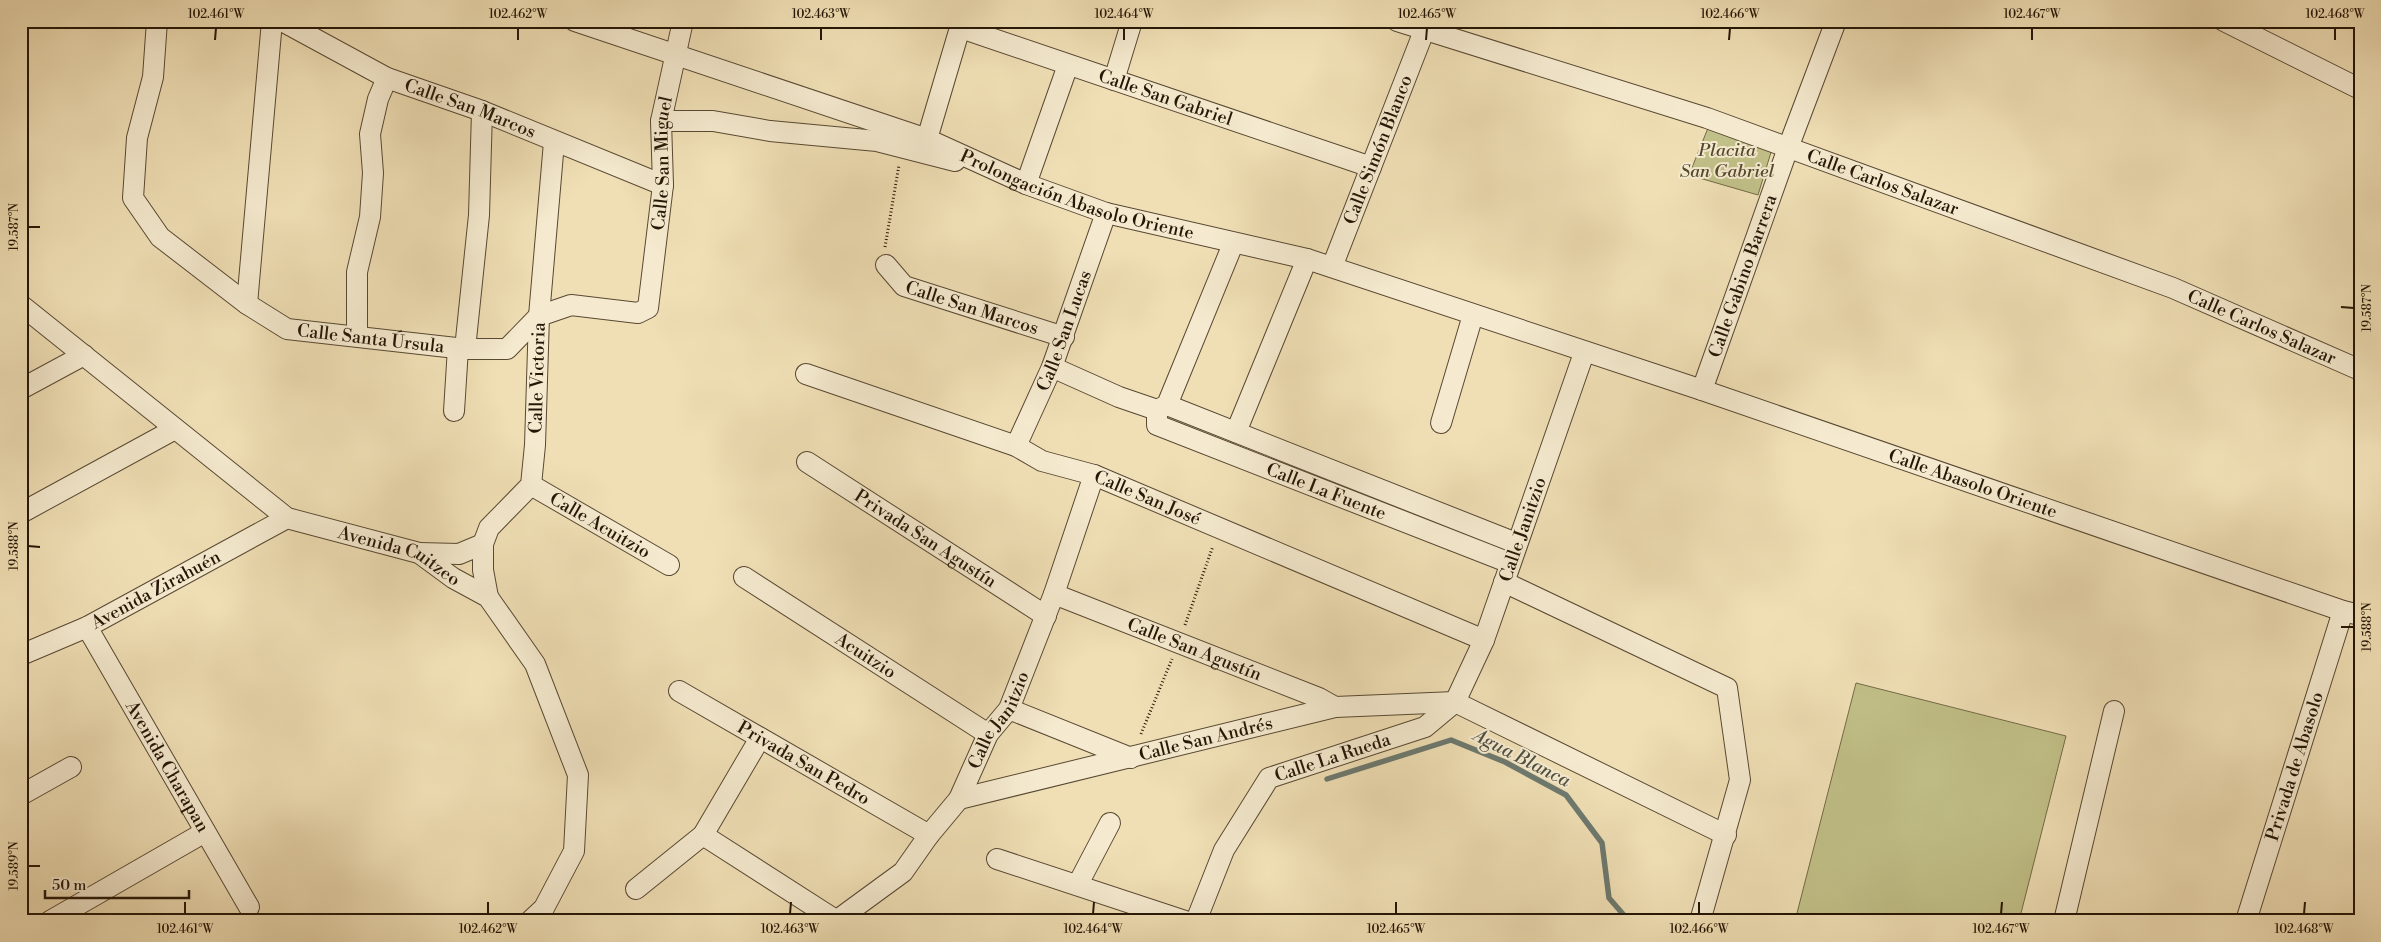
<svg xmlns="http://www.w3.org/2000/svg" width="2381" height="942" font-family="'Libre Bodoni',serif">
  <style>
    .green { fill: #c1c088; stroke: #736b47 }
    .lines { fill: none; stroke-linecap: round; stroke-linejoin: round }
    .stream { stroke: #6c796f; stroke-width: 5.5 }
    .minor-casing { stroke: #584832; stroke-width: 22 }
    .path { stroke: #251606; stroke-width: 3; stroke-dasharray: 1 2.5; stroke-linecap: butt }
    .minor { stroke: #f5eacf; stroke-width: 20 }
    .ticks { fill: none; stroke: #251606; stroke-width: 2 }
    .labels { text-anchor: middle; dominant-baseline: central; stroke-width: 4; stroke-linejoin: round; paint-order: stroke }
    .street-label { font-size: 18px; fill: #251606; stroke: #f5eacf }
    .park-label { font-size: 18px; font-style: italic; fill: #54492d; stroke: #f5eacf }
    .water-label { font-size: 19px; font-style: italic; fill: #4f5043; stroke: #f5eacf }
    .neatline { fill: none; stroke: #251606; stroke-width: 2 }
    .ticks-label { font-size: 12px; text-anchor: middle; fill: #251606 }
  </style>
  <rect width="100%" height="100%" fill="#f0dfb5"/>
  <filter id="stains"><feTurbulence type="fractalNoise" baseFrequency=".004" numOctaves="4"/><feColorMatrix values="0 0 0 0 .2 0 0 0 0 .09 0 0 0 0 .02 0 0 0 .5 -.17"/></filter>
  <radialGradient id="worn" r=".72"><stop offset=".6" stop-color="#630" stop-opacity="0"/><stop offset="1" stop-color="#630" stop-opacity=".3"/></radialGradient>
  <g class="green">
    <path d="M1708 128 1772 149 1758 195 1689 175Z"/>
    <path d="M1856 683 2066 736 2019 921H1795Z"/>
  </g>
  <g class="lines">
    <path class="stream" d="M1327 779 1451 740 1505 762 1566 795 1602 843 1609 898 1629 921"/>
    <g class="minor-casing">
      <g id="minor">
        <path id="s1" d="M157 21 153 77 137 138 133 198 160 237 247 304 287 329 465 349H507L539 316 571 305 638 313 648 308 663 185 661 121 683 21"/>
        <path id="s2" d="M282 21 387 78 482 111 663 185"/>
        <path id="s3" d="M575 21 927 139 1026 184 1106 213 1307 259 1702 390 2343 611 2360 615"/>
        <path id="s4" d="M1397 21 1707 118 2173 288 2360 370"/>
        <path d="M2224 21 2360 89"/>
        <path id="s5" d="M961 28 1371 167"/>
        <path d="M1114 80 1132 21"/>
        <path d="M661 121H713L770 131 877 141 955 161"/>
        <path d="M927 139 962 21"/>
        <path d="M1026 184 1068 65"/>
        <path id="s6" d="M1233 244 1167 405 1157 410V425L1510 563"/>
        <path id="s7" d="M886 265 904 286 1064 337"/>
        <path id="s8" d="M1332 267 1424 31"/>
        <path d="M247 304 272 21"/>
        <path id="s9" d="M21 305 287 518 419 553 453 578 488 597 535 664 578 775 574 851 544 908 530 921"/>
        <path d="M357 336V272L370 217 373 173 370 134 378 99 387 78"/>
        <path d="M465 349 479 215 482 111"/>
        <path d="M1052 367 1119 397 1157 410"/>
        <path id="s10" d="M806 374 1016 446 1042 461 1094 475 1484 640"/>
        <path d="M21 389 84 355"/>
        <path id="s11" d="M1702 390 1788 148 1836 21"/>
        <path d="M1167 405 1516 543"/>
        <path d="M454 411 458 348"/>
        <path d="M1441 423 1473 315"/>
        <path d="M1236 432 1307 259"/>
        <path id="s12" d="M1016 446 1052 367 1106 213"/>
        <path id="s13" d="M807 462 1046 616"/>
        <path id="s14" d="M531 485 669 565"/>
        <path d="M21 513 175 429"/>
        <path d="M419 553 459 554 483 544"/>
        <path id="s15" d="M744 577 988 734"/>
        <path d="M1504 582 1727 688 1740 780 1700 921"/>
        <path id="s16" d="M1054 594 1319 698 1335 707"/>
        <path id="s17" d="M488 597 483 570V544L489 528 531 485 535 445 539 316 554 142"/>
        <path id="s18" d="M87 627 249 907"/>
        <path id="s19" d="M21 655 87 627 287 518"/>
        <path id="s20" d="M679 691 929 835"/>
        <path d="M1009 709 1131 758"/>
        <path d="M21 795 71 767"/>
        <path id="s21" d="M959 799 1335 707 1455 702 1726 835"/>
        <path d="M703 835 837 921"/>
        <path d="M997 859 1185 921"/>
        <path d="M1078 884 1110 823"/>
        <path d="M636 889 703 835 760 738"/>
        <path d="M50 921 205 832"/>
        <path id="s22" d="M836 921 903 872 929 835 959 799 988 734 1009 709 1054 594 1094 475"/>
        <path id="s23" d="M1196 921 1224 850 1269 778 1425 727 1455 702 1484 640 1584 353"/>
        <path d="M2064 921 2114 711"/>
        <path id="s24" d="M2246 921 2343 611"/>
      </g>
    </g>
    <g class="path">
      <path d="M885 247 899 165"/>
      <path d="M1185 625 1213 546"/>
      <path d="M1141 734 1172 659"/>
    </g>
    <use href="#minor" class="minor"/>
  </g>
  <path class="ticks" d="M215 40 216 28M518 40V28M821 40V28M1124 40V28M1426 40 1427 28M1729 40 1730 28M2032 40V28M2335 40V28M28 227H40M2341 307 2354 308M28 546 40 547M2341 627H2354M28 866H40M185 914V902M488 914V902M790 914 791 902M1093 914 1094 902M1396 914V902M1699 914V902M2001 914 2002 902M2304 914 2305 902"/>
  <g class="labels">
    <g class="street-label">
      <text stroke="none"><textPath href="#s5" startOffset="216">Calle San Gabriel</textPath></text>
      <text stroke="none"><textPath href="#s2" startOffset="208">Calle San Marcos</textPath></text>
      <text stroke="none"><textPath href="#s8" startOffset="126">Calle Simón Blanco</textPath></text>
      <text stroke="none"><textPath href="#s1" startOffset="909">Calle San Miguel</textPath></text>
      <text stroke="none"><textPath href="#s4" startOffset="512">Calle Carlos Salazar</textPath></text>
      <text stroke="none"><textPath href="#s3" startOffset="532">Prolongación Abasolo Oriente</textPath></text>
      <text stroke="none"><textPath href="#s11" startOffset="121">Calle Gabino Barrera</textPath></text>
      <text stroke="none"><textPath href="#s7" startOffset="99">Calle San Marcos</textPath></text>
      <text stroke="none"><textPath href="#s4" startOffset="918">Calle Carlos Salazar</textPath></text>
      <text stroke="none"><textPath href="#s12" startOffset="125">Calle San Lucas</textPath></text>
      <text stroke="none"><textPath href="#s1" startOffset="468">Calle Santa Úrsula</textPath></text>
      <text stroke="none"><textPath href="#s17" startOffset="238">Calle Victoria</textPath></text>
      <text stroke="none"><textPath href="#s3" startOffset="1474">Calle Abasolo Oriente</textPath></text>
      <text stroke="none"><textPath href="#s6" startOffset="382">Calle La Fuente</textPath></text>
      <text stroke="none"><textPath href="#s10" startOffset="364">Calle San José</textPath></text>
      <text stroke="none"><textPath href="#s14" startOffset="80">Calle Acuitzio</textPath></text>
      <text stroke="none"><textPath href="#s23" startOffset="550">Calle Janitzio</textPath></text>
      <text stroke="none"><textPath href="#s13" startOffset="141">Privada San Agustín</textPath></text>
      <text stroke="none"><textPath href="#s9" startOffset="460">Avenida Cuitzeo</textPath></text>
      <text stroke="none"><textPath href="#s19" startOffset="150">Avenida Zirahuén</textPath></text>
      <text stroke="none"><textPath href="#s16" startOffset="151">Calle San Agustín</textPath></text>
      <text stroke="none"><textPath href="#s15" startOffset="145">Acuitzio</textPath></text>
      <text stroke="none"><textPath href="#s22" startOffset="264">Calle Janitzio</textPath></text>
      <text stroke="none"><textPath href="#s21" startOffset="254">Calle San Andrés</textPath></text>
      <text stroke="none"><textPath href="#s23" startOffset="228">Calle La Rueda</textPath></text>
      <text stroke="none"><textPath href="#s20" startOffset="144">Privada San Pedro</textPath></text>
      <text stroke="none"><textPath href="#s24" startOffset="162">Privada de Abasolo</textPath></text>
      <text stroke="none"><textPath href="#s18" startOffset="161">Avenida Charapan</textPath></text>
    </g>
    <g class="park-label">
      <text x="1727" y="150">Placita<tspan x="1727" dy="21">San Gabriel</tspan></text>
    </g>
    <g class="water-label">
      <text transform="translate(1522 758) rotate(27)">Agua Blanca</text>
    </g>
  </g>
  <rect width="2381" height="942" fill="none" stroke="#f0dfb5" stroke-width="55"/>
  <path d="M45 890v8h144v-8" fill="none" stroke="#251606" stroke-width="2.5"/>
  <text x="52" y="890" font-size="15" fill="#251606" stroke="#f5eacf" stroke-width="4" paint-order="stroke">50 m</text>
  <rect x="28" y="28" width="2326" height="886" class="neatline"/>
  <g class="ticks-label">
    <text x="216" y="18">102.461°W</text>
    <text x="518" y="18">102.462°W</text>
    <text x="821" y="18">102.463°W</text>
    <text x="1124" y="18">102.464°W</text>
    <text x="1427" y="18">102.465°W</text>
    <text x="1730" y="18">102.466°W</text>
    <text x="2032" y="18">102.467°W</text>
    <text x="2335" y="18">102.468°W</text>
    <text transform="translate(14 227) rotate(-90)" y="4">19.587°N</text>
    <text transform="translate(2367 308) rotate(-90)" y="4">19.587°N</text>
    <text transform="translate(14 546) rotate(-90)" y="4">19.588°N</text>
    <text transform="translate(2367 627) rotate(-90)" y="4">19.588°N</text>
    <text transform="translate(14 866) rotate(-90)" y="4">19.589°N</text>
    <text x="185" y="933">102.461°W</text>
    <text x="488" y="933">102.462°W</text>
    <text x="790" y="933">102.463°W</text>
    <text x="1093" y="933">102.464°W</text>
    <text x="1396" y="933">102.465°W</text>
    <text x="1699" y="933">102.466°W</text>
    <text x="2001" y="933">102.467°W</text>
    <text x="2304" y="933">102.468°W</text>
  </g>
  <rect width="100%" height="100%" filter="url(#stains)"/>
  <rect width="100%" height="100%" fill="url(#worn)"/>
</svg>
